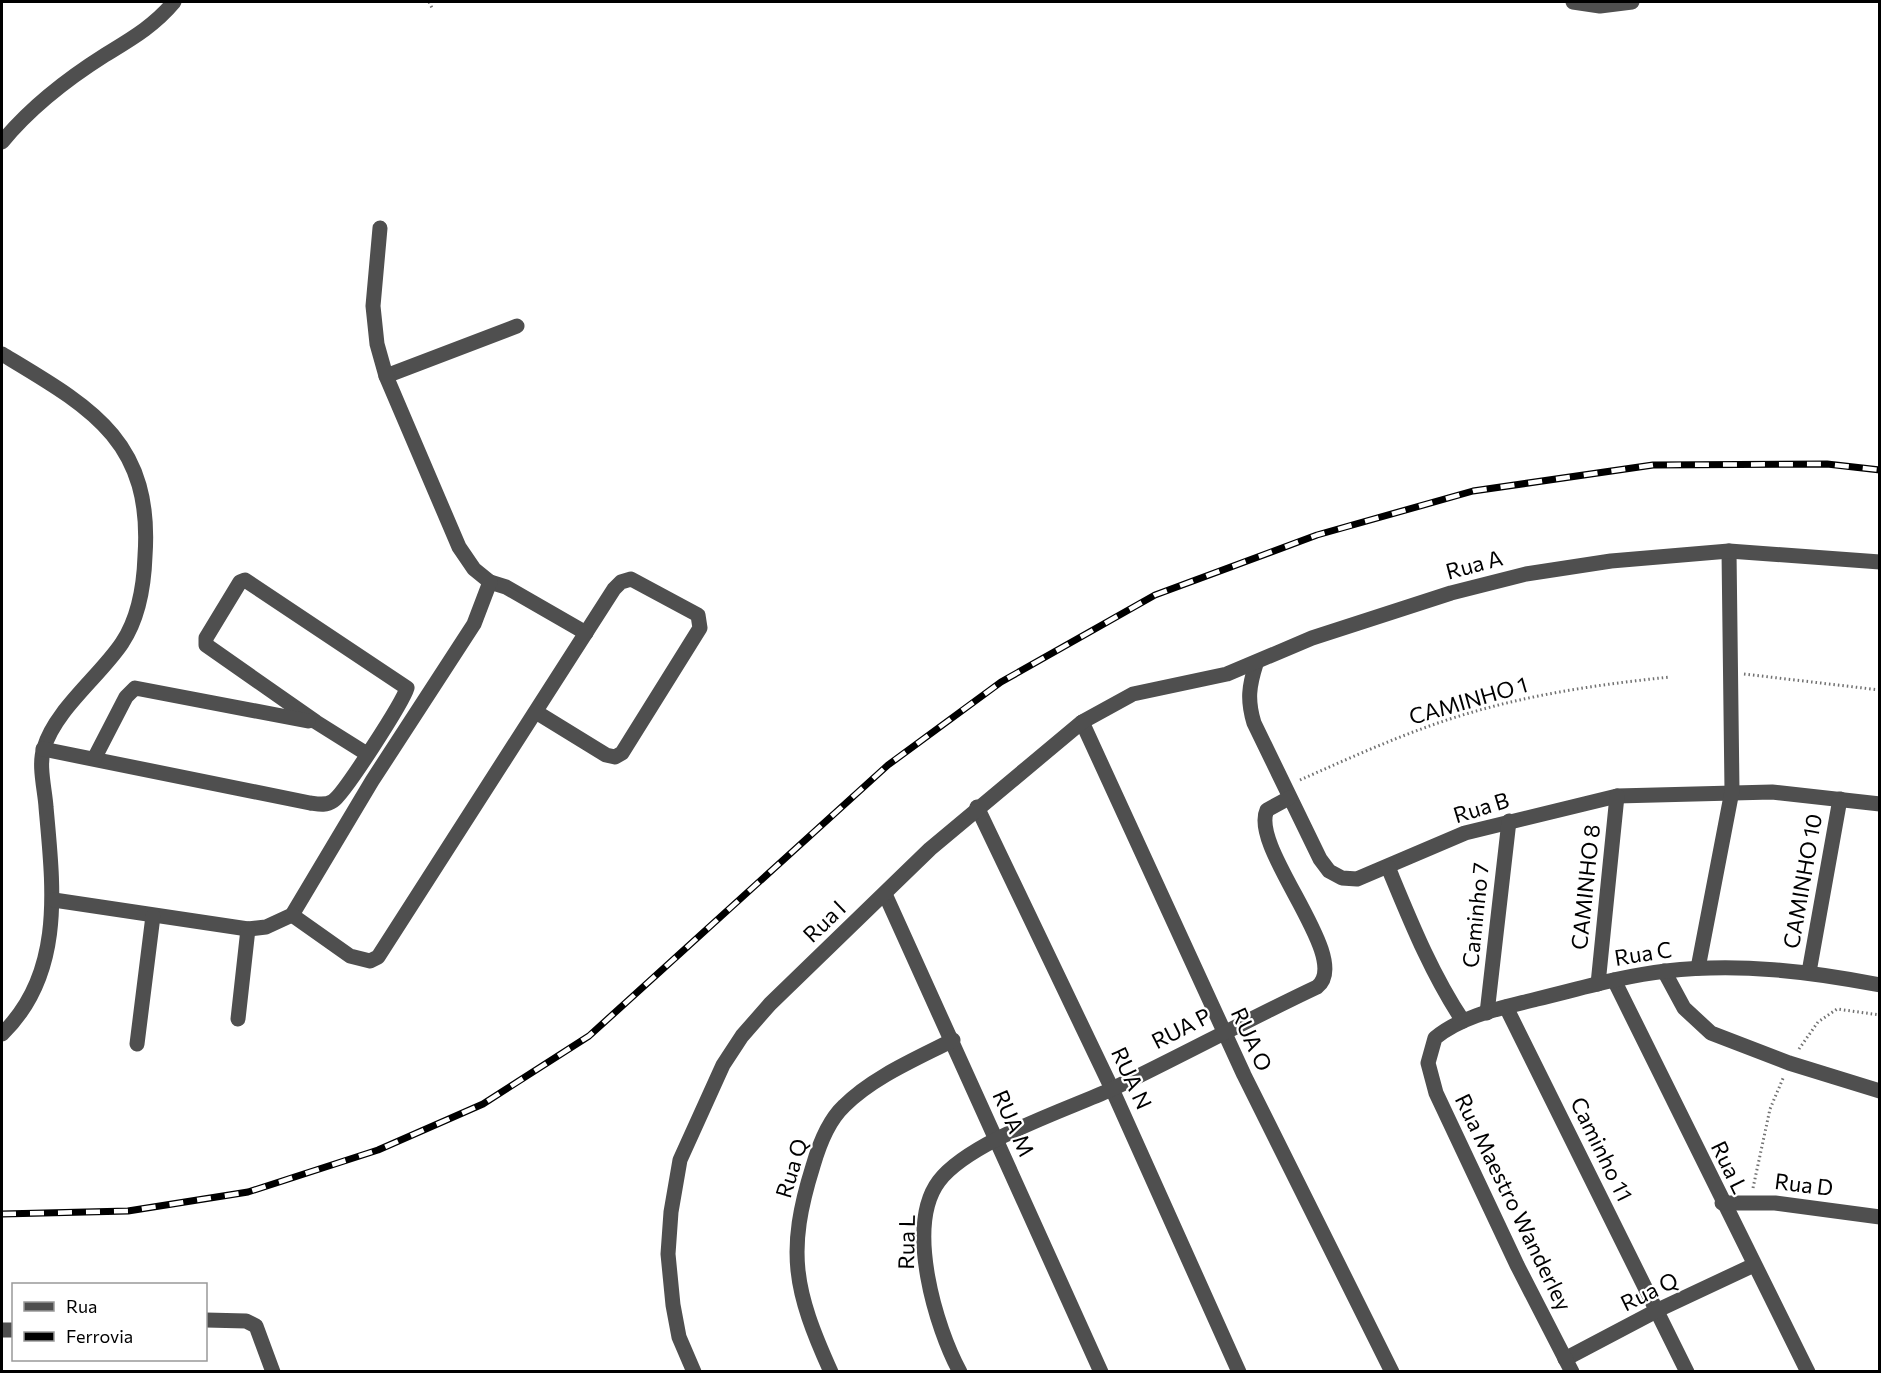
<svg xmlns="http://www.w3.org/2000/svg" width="1881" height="1373" font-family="Commissioner,sans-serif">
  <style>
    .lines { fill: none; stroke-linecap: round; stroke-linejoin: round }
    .path { stroke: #717171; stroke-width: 3; stroke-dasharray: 1.5 3; stroke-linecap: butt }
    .minor { stroke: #4f4f4f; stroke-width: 15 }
    .rail-casing { stroke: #000; stroke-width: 7 }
    .rail { stroke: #fff; stroke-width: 4.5; stroke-dasharray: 14; stroke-linecap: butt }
    .labels { text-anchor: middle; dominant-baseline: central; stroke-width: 4.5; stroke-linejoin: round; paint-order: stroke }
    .street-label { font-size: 22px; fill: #000; stroke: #fff }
  </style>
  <rect width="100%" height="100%" fill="#fff"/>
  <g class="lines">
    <g class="path">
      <path d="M429 2 432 8"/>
      <path d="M1744 674 1880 690"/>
      <path d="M1300 780C1354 756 1409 731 1466 714 1532 694 1602 684 1670 677"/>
      <path d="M1799 1049 1818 1022 1837 1009 1880 1015"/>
      <path d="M1753 1188 1770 1109 1784 1076"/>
    </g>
    <g class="minor">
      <path d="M1573 2 1600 6 1632 2"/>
      <path d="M2 142C30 108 67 79 105 55 131 39 154 26 174 2"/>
      <path d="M2 354C90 407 153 440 145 556 144 585 138 619 122 643 100 676 55 710 44 748 38 765 45 790 46 807 53 886 65 973 2 1034"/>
      <path d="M386 376 517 326"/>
      <path d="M490 582 506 587 586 633"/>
      <path d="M1256 664C1249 686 1247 700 1254 723L1320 859 1329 871 1342 878 1357 879 1465 833 1617 796 1772 792 1880 804"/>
      <path d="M1082 722 1244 1075 1392 1372"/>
      <path d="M43 749 310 803C318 804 326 806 333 801 344 794 403 702 407 688L245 580 240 582 206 638V645L316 722 367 754"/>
      <path d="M95 757 126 697 135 688 308 721"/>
      <path d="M977 807 1112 1089 1239 1372"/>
      <path d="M1388 867C1410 920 1431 973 1463 1021"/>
      <path d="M885 894 1101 1372"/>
      <path d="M54 900 248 929 266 927 292 915 372 781 474 624 490 582 474 569 459 547 386 376 377 344 373 306 380 228"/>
      <path d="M292 915 350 956 370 961 378 957 614 589 621 582 631 579 698 615 700 628 622 753 615 757 606 755 536 712"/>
      <path d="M1698 968 1732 791 1729 551"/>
      <path d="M1664 971 1684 1008 1711 1033 1789 1063 1880 1091"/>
      <path d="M1809 972 1840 799"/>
      <path d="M1614 980 1808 1372"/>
      <path d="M1598 984 1617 796"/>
      <path d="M1506 1007 1687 1372"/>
      <path d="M1487 1013 1509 821"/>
      <path d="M238 1019 248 929"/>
      <path d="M137 1044 153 916"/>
      <path d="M1722 1203H1775L1880 1217"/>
      <path d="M206 1320 246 1321 256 1326 273 1372"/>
      <path d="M2 1330H14"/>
      <path d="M1565 1359 1658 1310 1754 1265"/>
      <path d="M694 1372 679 1337 673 1305 668 1254 671 1212 680 1160 723 1065 742 1036 770 1004 930 849 1082 722 1133 694 1227 674 1312 638 1451 593 1526 574 1611 561 1729 551 1880 562"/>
      <path d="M831 1372C794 1290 786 1252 813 1166 819 1145 828 1121 844 1106 873 1077 916 1059 953 1040"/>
      <path d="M960 1372C936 1328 905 1226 939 1181 969 1142 1063 1111 1110 1090 1179 1057 1247 1020 1317 987 1354 959 1249 848 1267 810L1289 798"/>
      <path d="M1572 1372 1517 1265 1436 1093 1428 1063 1435 1038C1463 1015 1502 1008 1537 999 1579 989 1622 976 1666 971 1739 963 1808 971 1880 985"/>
    </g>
    <g class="rail-casing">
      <path id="rail" d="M2 1214 128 1211 248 1192 378 1150 483 1104 589 1036 888 765 1001 682 1155 595 1317 535 1473 491 1653 465 1827 464 1880 470"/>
    </g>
    <use href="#rail" class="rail"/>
  </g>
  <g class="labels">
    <g class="street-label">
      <text transform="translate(1474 564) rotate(-15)">Rua A</text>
      <text transform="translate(1468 700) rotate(-16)">CAMINHO 1</text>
      <text transform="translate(1481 807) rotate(-17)">Rua B</text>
      <text transform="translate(1802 881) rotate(-80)">CAMINHO 10</text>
      <text transform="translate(1585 887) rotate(-84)">CAMINHO 8</text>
      <text transform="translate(1475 915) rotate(-84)">Caminho 7</text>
      <text transform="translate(824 921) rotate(-44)">Rua I</text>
      <text transform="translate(1643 953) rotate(-9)">Rua C</text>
      <text transform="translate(1181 1028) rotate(-27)">RUA P</text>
      <text transform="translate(1252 1039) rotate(65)">RUA O</text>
      <text transform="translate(1132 1078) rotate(65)">RUA N</text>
      <text transform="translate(1014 1123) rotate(66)">RUA M</text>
      <text transform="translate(1602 1149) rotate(64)">Caminho 11</text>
      <text transform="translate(1730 1167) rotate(64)">Rua L</text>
      <text transform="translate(791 1168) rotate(-73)">Rua Q</text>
      <text transform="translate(1804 1184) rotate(7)">Rua D</text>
      <text transform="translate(1514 1202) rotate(64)">Rua Maestro Wanderley</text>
      <text transform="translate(906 1242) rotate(-89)">Rua L</text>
      <text transform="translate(1649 1291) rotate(-26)">Rua Q</text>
    </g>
  </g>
  <rect width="1881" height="1373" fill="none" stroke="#000000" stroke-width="6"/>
  <rect x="12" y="1283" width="195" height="78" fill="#ffffff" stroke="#999999" stroke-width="1.5"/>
  <rect x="24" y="1302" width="30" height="9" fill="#4f4f4f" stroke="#999999" stroke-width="1.5"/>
  <text x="66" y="1313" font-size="18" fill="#000000">Rua</text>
  <rect x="24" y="1332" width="30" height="9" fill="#000000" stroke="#999999" stroke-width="1.5"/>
  <text x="66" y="1343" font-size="18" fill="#000000">Ferrovia</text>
</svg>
